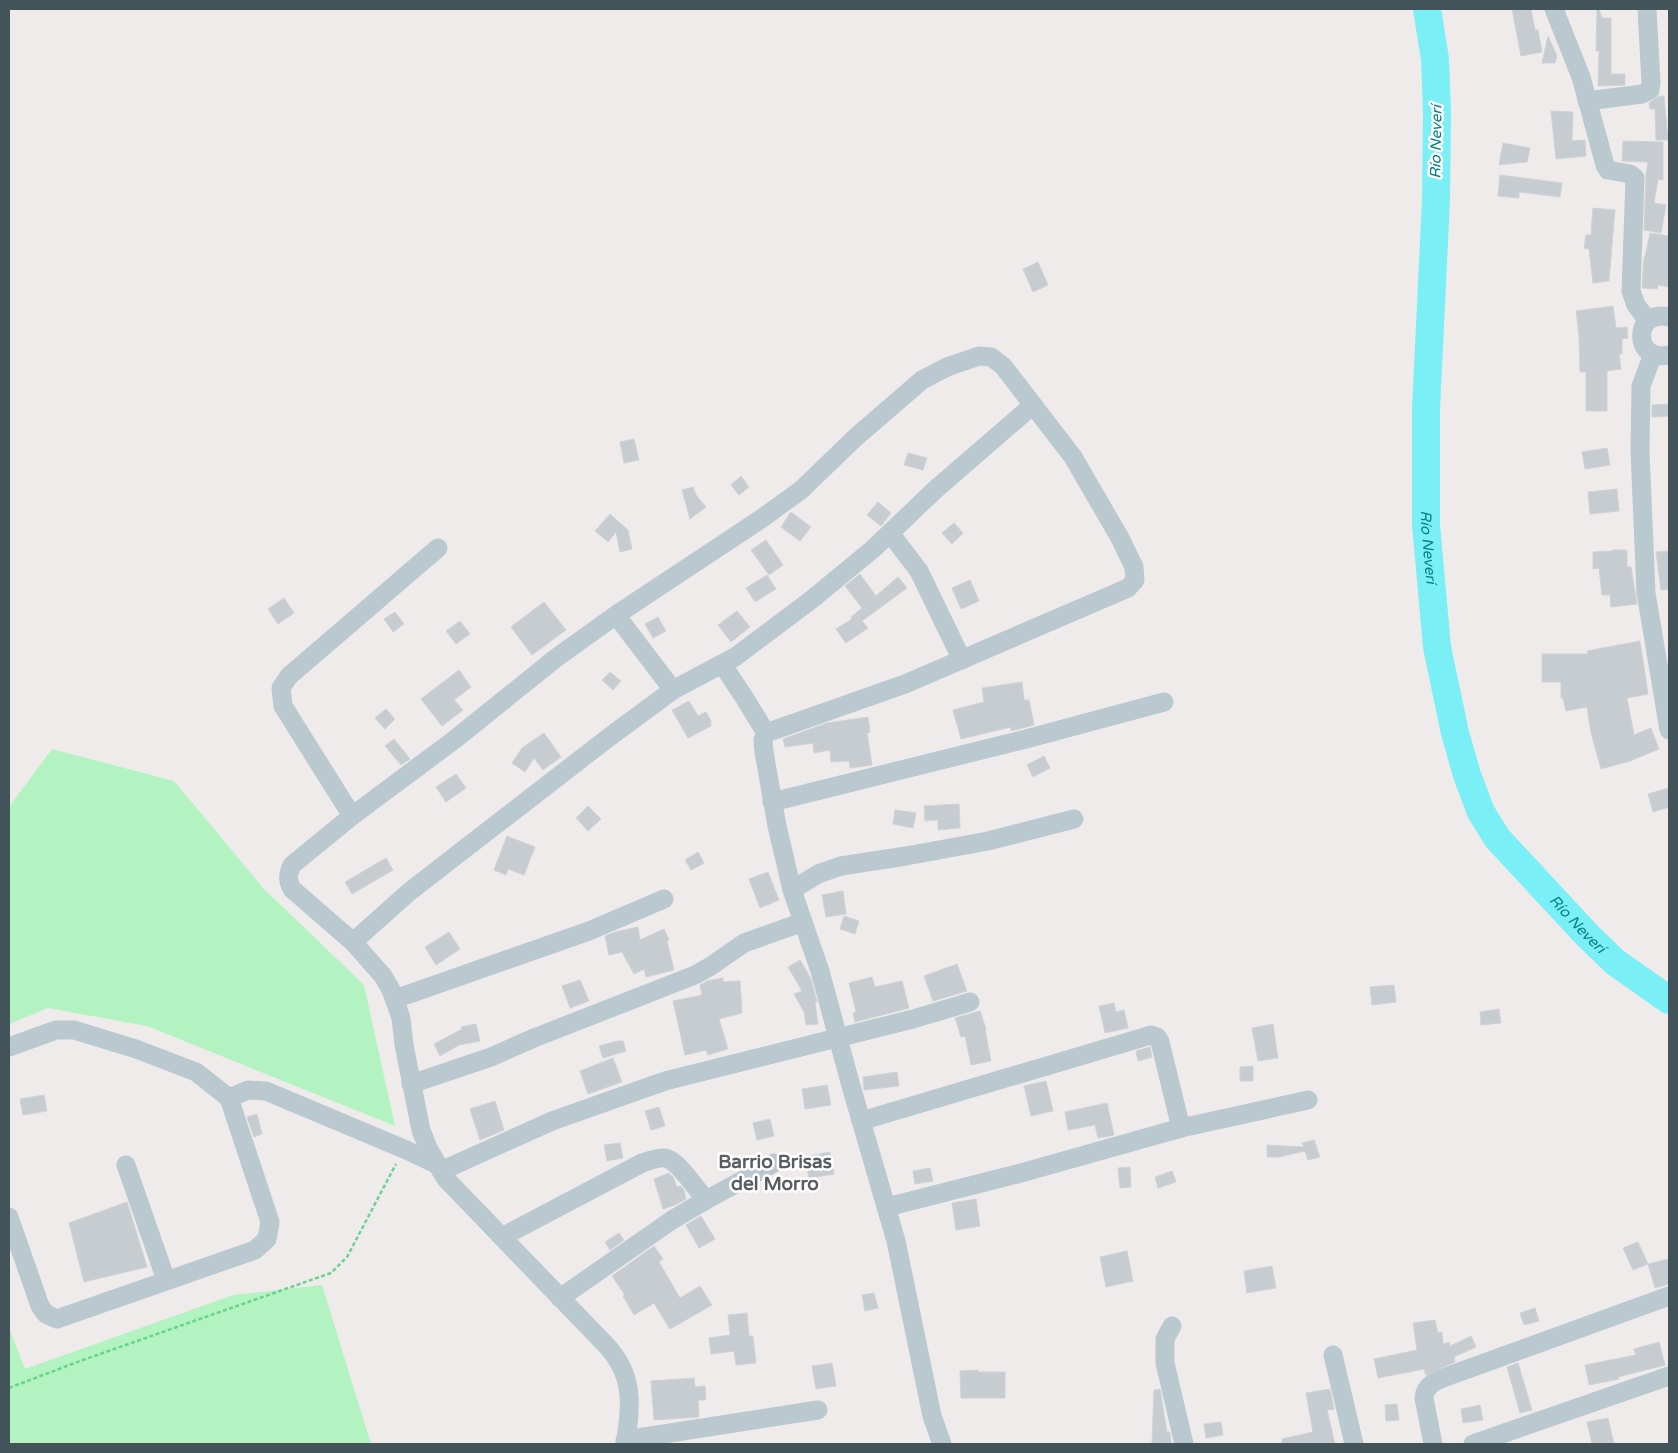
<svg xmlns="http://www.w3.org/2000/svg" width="1678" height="1453" font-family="'Varela Round',sans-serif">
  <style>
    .green { fill: #b2f3c1 }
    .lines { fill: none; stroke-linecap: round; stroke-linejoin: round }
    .river { stroke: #7aeff5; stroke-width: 28 }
    .building { fill: #c7ccd1; stroke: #ced3d8 }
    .path { stroke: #67d48d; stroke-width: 2.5; stroke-dasharray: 4 2.5; stroke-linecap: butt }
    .minor { stroke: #bac9d0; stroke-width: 19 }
    .labels { text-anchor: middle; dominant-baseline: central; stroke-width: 5; stroke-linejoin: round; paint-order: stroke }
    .water-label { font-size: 15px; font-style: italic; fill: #048288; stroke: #fff }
    .district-label { font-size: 19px; font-weight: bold; fill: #575d61; stroke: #fff }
  </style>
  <rect width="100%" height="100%" fill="#efebeb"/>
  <g class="green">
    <path d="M52 749 174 781 263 888 364 985 395 1126 147 1026 48 1008 9 1024V807Z"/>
    <path d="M322 1285 371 1444H9V1328L25 1369 233 1295Z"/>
  </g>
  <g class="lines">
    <path class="river" id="s1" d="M1427 9 1435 59 1437 113 1436 200 1426 409V525L1437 647 1455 733 1467 775 1481 812 1497 838 1588 936 1615 962 1669 1000"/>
  </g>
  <g class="building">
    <path d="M1512 9H1531L1535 30H1538L1542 52 1521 56Z"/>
    <path d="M1597 9H1599L1602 18H1611V74H1625V85L1598 86 1599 51H1596Z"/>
    <path d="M1548 36 1557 56 1555 63H1542Z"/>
    <path d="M1659 96H1664L1668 140H1656L1655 109H1650L1649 103Z"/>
    <path d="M1551 111 1573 112 1572 141 1585 140 1586 156 1556 159Z"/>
    <path d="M1623 141 1663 142V180L1658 179 1654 203 1666 205 1661 233 1644 230 1646 175 1648 162 1622 161Z"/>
    <path d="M1503 143 1530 148 1527 162 1499 165Z"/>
    <path d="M1500 175 1562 183 1560 197 1519 192V198L1498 196Z"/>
    <path d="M1593 208 1615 210 1609 281 1593 283 1589 249 1584 248 1586 235H1591Z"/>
    <path d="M1650 233 1669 236V287L1658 285 1657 289 1642 288 1644 257H1645Z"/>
    <path d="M1038 262 1048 285 1033 292 1023 269Z"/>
    <path d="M1613 306 1616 328 1627 327 1628 338 1622 339V354H1619L1621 369 1607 371V411H1586V372H1580L1579 335 1576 311Z"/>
    <path d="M1669 404V416L1652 417V405Z"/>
    <path d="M634 439 639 460 624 463 620 442Z"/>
    <path d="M1607 448 1610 465 1585 469 1582 452Z"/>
    <path d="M908 453 927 458 923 470 904 465Z"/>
    <path d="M741 476 749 487 739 495 731 485Z"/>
    <path d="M693 487 696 495 706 507 690 519 682 490Z"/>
    <path d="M1617 489 1619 511 1590 514 1588 492Z"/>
    <path d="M878 502 891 513 881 526 867 515Z"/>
    <path d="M791 512 811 527 800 541 781 527Z"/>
    <path d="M610 514 628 530 632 549 620 552 616 532 608 542 595 531Z"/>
    <path d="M954 523 963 533 952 544 942 533Z"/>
    <path d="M766 540 783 565 769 575 751 550Z"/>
    <path d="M1612 550H1627V567H1631L1637 604 1611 607 1610 595H1602L1599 568 1593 569V552L1612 551Z"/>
    <path d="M1669 551V589L1661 590 1656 552Z"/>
    <path d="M860 574 876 596 898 577 907 588 862 621 868 628 846 643 836 629 852 619 851 617 862 608 845 586Z"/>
    <path d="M767 575 776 589 755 602 746 588Z"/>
    <path d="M970 580 979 601 961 609 952 588Z"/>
    <path d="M284 598 294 613 278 624 268 609Z"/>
    <path d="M544 602 566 630 532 655 511 627Z"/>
    <path d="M737 611 750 627 731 642 718 625Z"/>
    <path d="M395 612 404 624 393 632 384 619Z"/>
    <path d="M658 617 666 631 653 638 645 624Z"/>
    <path d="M460 621 470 634 456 644 446 631Z"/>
    <path d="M1640 641 1648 694 1627 698 1634 735 1651 728 1659 749 1630 761 1601 769 1591 733 1587 707 1566 711 1563 698H1561V682H1542V654H1588L1587 651Z"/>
    <path d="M459 670 471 687 454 700 463 710 442 726 421 699Z"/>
    <path d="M610 672 621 681 613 690 602 680Z"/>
    <path d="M1022 682 1024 700H1029L1034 725 1011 731V727L961 739 953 710 984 702 982 688Z"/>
    <path d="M689 701 698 716 706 712 711 721V726L688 738 672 710Z"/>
    <path d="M386 709 395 719 385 729 375 718Z"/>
    <path d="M868 717 870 732 867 733 872 765 850 768 849 761 831 762 830 750 814 753 813 743 785 747 783 739 827 723Z"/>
    <path d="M544 733 561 757 543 770 534 758 525 772 512 763 522 748Z"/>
    <path d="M394 739 410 759 401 765 385 746Z"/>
    <path d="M1044 756 1050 768 1033 777 1027 765Z"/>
    <path d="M456 774 466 788 446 802 436 787Z"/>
    <path d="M1669 788V807L1653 812 1648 794Z"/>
    <path d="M959 804 960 828 938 830V820L925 821 924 806Z"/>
    <path d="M588 806 601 819 588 831 576 818Z"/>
    <path d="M895 810 916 813 913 828 893 824Z"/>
    <path d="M507 836 535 847 524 875 508 869 506 875 494 870Z"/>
    <path d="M698 852 704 863 691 870 685 860Z"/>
    <path d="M386 858 393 870 352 894 345 882Z"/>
    <path d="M768 872 779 900 760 908 749 879Z"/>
    <path d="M843 891 846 914 826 917 822 895Z"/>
    <path d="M844 916 859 921 855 934 840 929Z"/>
    <path d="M638 927 640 940 664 929 669 940 667 941 674 970 646 977 644 969 634 974 622 952 609 955 605 936 615 932Z"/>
    <path d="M449 932 460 949 436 965 425 947Z"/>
    <path d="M800 960 811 979 817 1002 815 1003 818 1024 806 1025 804 1012 794 994 802 991 788 967Z"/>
    <path d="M957 964 967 991 933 1001 924 976Z"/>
    <path d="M872 977 875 987 902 981 909 1008 855 1022 853 1013 856 1012 849 983Z"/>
    <path d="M723 978V982L740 981 742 1013 719 1019 728 1049 708 1055 706 1050 685 1055 673 1001 702 995 700 985 707 981Z"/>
    <path d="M580 980 589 1001 570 1008 562 986Z"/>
    <path d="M1394 985 1396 1002 1372 1005 1370 987Z"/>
    <path d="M1114 1003 1116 1012 1124 1010 1128 1028 1105 1033 1099 1006Z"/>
    <path d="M1499 1009 1501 1023 1481 1025 1480 1012Z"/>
    <path d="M980 1011 986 1029 985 1030 991 1061 971 1065 965 1036 961 1037 955 1018Z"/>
    <path d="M476 1024 480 1041 459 1045 440 1056 434 1044 462 1029 461 1027Z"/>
    <path d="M1273 1024 1278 1058 1258 1061 1252 1028Z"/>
    <path d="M618 1041H623L626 1051 603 1058 599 1046Z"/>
    <path d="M1150 1047 1152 1057 1138 1061 1136 1051Z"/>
    <path d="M613 1058 622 1082 588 1094 580 1071Z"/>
    <path d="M1253 1066V1081H1240V1067Z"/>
    <path d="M897 1072 899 1086 864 1090 863 1077Z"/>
    <path d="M1046 1081 1053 1111 1031 1116 1024 1086Z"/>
    <path d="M827 1085 831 1105 805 1109 802 1089Z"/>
    <path d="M44 1095 47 1111 23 1115 20 1099Z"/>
    <path d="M495 1101 504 1130 480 1140 470 1109Z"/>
    <path d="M1107 1103 1114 1135 1098 1138 1095 1125 1068 1130 1065 1112Z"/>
    <path d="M659 1107 665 1126 651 1130 645 1111Z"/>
    <path d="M257 1114 262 1134 254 1137 247 1117Z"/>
    <path d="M770 1119 774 1136 757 1140 753 1123Z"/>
    <path d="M1314 1140 1320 1157 1308 1160 1305 1151 1279 1157H1267V1145L1304 1147 1302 1143Z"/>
    <path d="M620 1143 623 1158 607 1161 604 1145Z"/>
    <path d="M830 1152 834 1174 809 1178 805 1157Z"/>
    <path d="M1130 1167 1131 1187 1120 1188 1118 1168Z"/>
    <path d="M930 1168 933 1181 915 1184 913 1171Z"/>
    <path d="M1172 1171 1176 1182 1158 1188 1155 1177Z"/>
    <path d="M669 1173 673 1177 677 1187 681 1186 684 1190 686 1199 675 1205 663 1209 654 1179Z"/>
    <path d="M976 1199 980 1226 956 1230 952 1203Z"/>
    <path d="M127 1202 147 1267 84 1282 69 1223Z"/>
    <path d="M701 1216 715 1239 699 1248 686 1225Z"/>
    <path d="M619 1233 624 1240 610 1250 605 1242Z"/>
    <path d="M1638 1242 1648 1264 1633 1270 1623 1248Z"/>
    <path d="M654 1246 663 1259 659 1262 680 1298 700 1286 712 1305 670 1329 654 1303 634 1315 623 1296 625 1295 612 1276Z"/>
    <path d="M1127 1251 1133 1281 1106 1287 1100 1257Z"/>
    <path d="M1669 1259V1284L1655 1288 1648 1264Z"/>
    <path d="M1272 1266 1276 1288 1247 1293 1244 1271Z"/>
    <path d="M874 1293 878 1308 865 1311 862 1295Z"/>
    <path d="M1535 1308 1539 1321 1524 1325 1520 1313Z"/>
    <path d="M747 1313 749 1336H753L756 1363 736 1365 734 1351 711 1354 709 1338 730 1335 728 1315Z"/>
    <path d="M1435 1320 1438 1333 1442 1332 1443 1344 1449 1342 1450 1346 1471 1336 1476 1347 1454 1357 1455 1362 1426 1375 1424 1369 1378 1378 1374 1359 1417 1350 1413 1323Z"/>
    <path d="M1659 1342 1665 1365 1618 1377 1619 1379 1589 1385 1585 1365 1636 1355 1634 1349Z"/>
    <path d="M832 1363 836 1386 816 1389 812 1366Z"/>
    <path d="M1518 1363 1532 1410 1520 1413 1507 1367Z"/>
    <path d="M978 1370V1372H1005V1398H961L960 1371Z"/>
    <path d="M694 1378 695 1387 705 1386 706 1400H698L699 1417 654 1420 651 1381Z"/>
    <path d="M1160 1389 1167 1432H1170L1171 1444H1152L1154 1390Z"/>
    <path d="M1330 1389 1334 1409 1327 1410 1335 1444H1282V1439L1313 1432 1306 1393Z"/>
    <path d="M1397 1404 1399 1420 1386 1421 1385 1405Z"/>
    <path d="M1480 1405 1483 1420 1463 1423 1461 1409Z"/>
    <path d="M1608 1418 1614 1444H1592L1587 1422Z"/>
    <path d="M1221 1422 1223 1435 1206 1438 1204 1424Z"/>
  </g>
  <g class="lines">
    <path class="path" d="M9 1388 80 1361 331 1273 347 1257 396 1164"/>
    <g class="minor">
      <path d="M1554 9 1581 77 1605 165 1608 170 1630 174 1635 178 1631 291 1636 305 1648 321"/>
      <path d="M1587 101 1642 94 1650 90 1651 83 1647 9"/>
      <path d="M1669 317C1633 308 1632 363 1669 355"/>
      <path d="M1653 354 1641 386 1640 451 1646 593 1669 730"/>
      <path d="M890 533 919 571 962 660"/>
      <path d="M616 615 673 690"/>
      <path d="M722 664 744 697 766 733"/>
      <path d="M772 802 1026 739 1164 702"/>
      <path d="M352 816 283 706 281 688 289 676 438 548"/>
      <path d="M792 890 818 874 841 866 906 856 988 841 1074 819"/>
      <path d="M353 942 409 892 608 738 673 690 735 657 811 600 873 549 936 489 1033 405"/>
      <path d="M395 999 589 931 664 899"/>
      <path d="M9 1047 56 1030H74L136 1049 196 1072 229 1098 270 1222 267 1239 255 1250 57 1319 46 1314 40 1306 9 1217"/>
      <path d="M411 1084 491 1057 534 1038 695 975 711 966 744 943 803 922"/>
      <path d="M229 1098 248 1090 266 1091 404 1149 436 1164"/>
      <path d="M861 1121 1151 1035 1157 1037 1160 1042 1181 1128"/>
      <path d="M126 1165 166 1280"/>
      <path d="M441 1171 552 1121 665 1081 913 1019 970 1002"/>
      <path d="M887 1207 1017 1174 1181 1128 1308 1100"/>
      <path d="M502 1237 642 1163C649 1161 658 1157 665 1158 678 1160 697 1190 706 1200"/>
      <path d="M560 1298 672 1220 706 1200 774 1163"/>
      <path d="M1172 1326 1165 1339V1363L1184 1444"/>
      <path d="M1333 1355 1354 1444"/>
      <path d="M625 1440 818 1410"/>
      <path d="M625 1444C632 1405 634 1374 605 1344L446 1179 428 1148 421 1130 404 1045 401 1018 391 990 383 976 353 942 292 889C287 880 288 874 292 865L352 816 454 740 556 658 616 615 761 519 801 490 856 437 922 380 947 367 979 356 991 357 1003 366 1073 457 1120 538 1134 567 1135 580 1128 588 905 684 766 733 763 740 764 752 777 826 792 890 820 971 851 1086 896 1241 932 1416 942 1444"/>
      <path d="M1433 1444 1424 1398C1425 1382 1442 1379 1454 1374L1669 1296"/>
      <path d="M1473 1444 1669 1376"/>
    </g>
  </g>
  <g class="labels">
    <g class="water-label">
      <text transform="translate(1436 142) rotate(-89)">Río Neverí</text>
      <text stroke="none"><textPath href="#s1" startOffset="539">Río Neverí</textPath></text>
      <text stroke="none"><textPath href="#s1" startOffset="959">Río Neverí</textPath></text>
    </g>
    <g class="district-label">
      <text x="775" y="1162">Barrio Brisas<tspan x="775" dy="22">del Morro</tspan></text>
    </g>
  </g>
  <rect width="1678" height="1453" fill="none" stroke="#42535a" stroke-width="20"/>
</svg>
